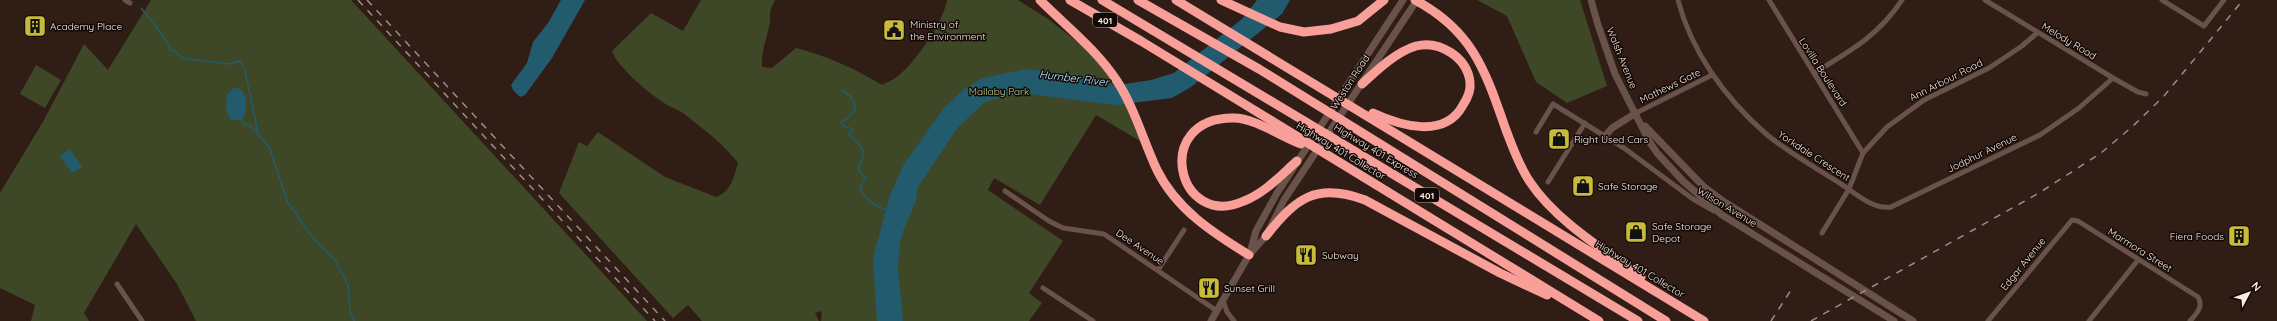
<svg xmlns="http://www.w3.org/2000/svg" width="2277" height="321" font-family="Quicksand,sans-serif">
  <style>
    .green { fill: #3f4826 }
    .water { fill: #225b6e }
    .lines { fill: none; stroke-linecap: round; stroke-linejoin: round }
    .stream { stroke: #225b6e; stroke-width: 1.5 }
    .street { stroke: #695249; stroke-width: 5 }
    .secondary { stroke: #695249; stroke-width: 7 }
    .highway { stroke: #f89f9a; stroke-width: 9 }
    .rail { stroke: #9d8d86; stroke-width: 1.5; stroke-dasharray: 7 7; stroke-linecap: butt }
    .labels { text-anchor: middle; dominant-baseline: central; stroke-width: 3; stroke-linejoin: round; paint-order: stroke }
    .shield { fill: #120906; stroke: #b3a6a1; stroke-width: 1 }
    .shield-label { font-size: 9px; font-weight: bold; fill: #f8eae4 }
    .poi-label { font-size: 10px; fill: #f8eae4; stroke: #120906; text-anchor: start }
    .street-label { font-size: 10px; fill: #f8eae4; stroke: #120906 }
    .park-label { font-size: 10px; fill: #bed28b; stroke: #120906 }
    .water-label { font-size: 11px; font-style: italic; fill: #b7e9fd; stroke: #120906 }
  </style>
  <rect width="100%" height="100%" fill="#301d15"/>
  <g class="green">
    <path d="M151 0H351L647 321H196L177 284 136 224 84 313 89 321H31L35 305 0 288V193L44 120 84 44 108 70Z"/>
    <path d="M701 0H775C767 14 772 14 769 27 766 41 761 52 762 67L772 68 796 48C827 56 854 68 882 85 887 82 893 80 898 76 915 63 944 21 947 0H1018L1048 19 1088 50 1116 80 1140 141 1096 115 1040 205 994 178 988 190 1063 241 1029 293 1042 303 1029 321H821L822 311 815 313 819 321H702L688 305 673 318 559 193 579 142 587 146 598 132 665 177 716 197C731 192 734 177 738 163 724 144 702 128 683 113 677 109 670 107 664 103 650 94 617 67 612 51L651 13 683 31Z"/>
    <path d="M1477 0H1580L1607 86 1567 103 1536 82 1507 16Z"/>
    <path d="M36 65 61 80 45 108 20 94Z"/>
  </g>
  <g class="water">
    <path d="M561 0H585L552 58 525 95 520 97 513 90 511 85 527 63 533 42 548 23Z"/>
    <path d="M1257 0H1290L1282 14 1191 87 1172 98 1116 105 1029 94 1010 95 985 102 958 127 918 187 916 201 903 231 900 244 898 267 903 321H877L873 258 890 195 904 164 944 108 964 89 983 78 1026 69 1087 76 1112 86 1151 80 1174 73 1242 19Z"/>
    <path d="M234 88C249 86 248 112 242 120H231L226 110 227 94Z"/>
    <path d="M70 149 82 167 72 173 60 156Z"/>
  </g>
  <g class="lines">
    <g class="stream">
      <path d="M141 8 153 22"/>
      <path d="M154 24 169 45 170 50H173L183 58 228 64 240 61 245 71 258 133"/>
      <path d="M842 90C850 95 855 99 855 110L848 118 841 122 843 126 853 129 849 135C864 148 868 151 858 169L865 178 860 188C864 199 876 206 887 210"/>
      <path d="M242 120 244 124 252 127 270 149 288 203 313 238 335 260 348 285 350 312 354 321"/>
    </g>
    <g class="street">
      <path d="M125 0 130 3"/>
      <path d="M1678 0C1691 51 1725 98 1765 133 1787 152 1813 166 1838 182 1853 191 1872 210 1891 207L2040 135 2079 108 2113 78"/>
      <path d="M1769 0 1863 153"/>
      <path d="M1985 0 2113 78 2138 92 2146 94"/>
      <path d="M2162 0 2204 26 2224 0"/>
      <path d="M1814 73C1850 51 1878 36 1902 0"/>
      <path d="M1636 113 1712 75"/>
      <path d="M1536 132 1553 104 1624 148 1693 199 1714 211"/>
      <path d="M1548 182 1585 123"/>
      <path d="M1005 191 1049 221 1063 228 1104 234 1217 311"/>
      <path d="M1822 233 1849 189 1863 153 1887 127 1924 100 1989 68 2022 46 2037 33"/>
      <path d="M1158 270 1184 230"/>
      <path d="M117 284 142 321"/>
      <path d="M1043 288 1093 321"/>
      <path d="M1223 300 1227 312 1234 321"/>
      <path d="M1988 321 2072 220 2078 221 2198 297C2204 307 2196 314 2190 321"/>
      <path d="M2089 321 2138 260"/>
    </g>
    <g class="secondary">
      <path d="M1591 0 1598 25 1615 74 1649 141 1657 153 1683 181 1722 215 1894 321"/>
      <path d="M1645 126 1703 186 1723 201 1913 321"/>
      <path d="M1605 136 1612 128 1636 113"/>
      <path d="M1250 253 1256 231 1277 193 1403 0"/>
      <path d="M1211 321 1249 255 1266 236 1284 200 1417 0"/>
    </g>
    <g class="highway">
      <path d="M1040 0C1066 26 1097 50 1117 81 1135 109 1143 140 1157 170 1176 209 1213 233 1249 255"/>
      <path d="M1070 0 1141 41 1599 321"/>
      <path d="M1102 0 1638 321"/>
      <path d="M1138 0 1259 69 1666 321"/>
      <path d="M1176 0 1704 321"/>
      <path d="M1221 0 1280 27 1304 32 1331 29 1358 21 1384 0"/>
      <path d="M1415 0C1473 31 1485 70 1506 130 1513 148 1519 166 1530 182 1555 220 1604 250 1641 277"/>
      <path d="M1362 84C1377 70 1396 52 1416 46 1439 40 1467 57 1470 82 1471 90 1467 99 1463 105 1445 139 1401 126 1373 113"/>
      <path d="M1297 161C1281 175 1265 193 1244 201 1177 231 1151 117 1234 118 1254 118 1282 137 1301 144"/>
      <path d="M1266 236C1296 198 1316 182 1365 200L1500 273 1547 295"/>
    </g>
    <g class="rail">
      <path d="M358 0 655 321"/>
      <path d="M367 0 665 321"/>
      <path d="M1771 321 1793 287"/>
      <path d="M1811 321 2039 193 2101 153 2133 126 2164 96 2243 0"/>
    </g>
  </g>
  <defs>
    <g id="building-square" transform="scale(1.15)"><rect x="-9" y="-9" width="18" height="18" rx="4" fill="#c8bb3b" stroke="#120906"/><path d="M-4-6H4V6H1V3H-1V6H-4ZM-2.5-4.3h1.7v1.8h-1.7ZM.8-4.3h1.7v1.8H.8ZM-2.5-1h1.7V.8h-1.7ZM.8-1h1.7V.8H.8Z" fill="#111"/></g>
    <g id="civic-square" transform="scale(1.15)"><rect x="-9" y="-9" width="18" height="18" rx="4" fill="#c8bb3b" stroke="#120906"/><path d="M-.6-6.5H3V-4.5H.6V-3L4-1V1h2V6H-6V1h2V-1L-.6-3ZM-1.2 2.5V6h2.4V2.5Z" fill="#111"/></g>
    <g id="shop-square" transform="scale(1.15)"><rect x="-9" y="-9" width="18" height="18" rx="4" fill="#c8bb3b" stroke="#120906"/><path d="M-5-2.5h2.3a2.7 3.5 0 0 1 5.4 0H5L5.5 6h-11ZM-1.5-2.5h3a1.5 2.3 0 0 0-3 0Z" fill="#111"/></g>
    <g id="restaurant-square" transform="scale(1.15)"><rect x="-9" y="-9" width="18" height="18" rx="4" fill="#c8bb3b" stroke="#120906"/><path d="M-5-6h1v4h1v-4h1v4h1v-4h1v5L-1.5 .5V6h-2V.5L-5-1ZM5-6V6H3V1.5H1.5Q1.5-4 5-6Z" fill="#111"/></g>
  </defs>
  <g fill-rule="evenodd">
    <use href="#building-square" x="35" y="26"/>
    <use href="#civic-square" x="894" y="30"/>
    <use href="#shop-square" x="1559" y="139"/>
    <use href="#shop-square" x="1583" y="186"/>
    <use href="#shop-square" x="1636" y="232"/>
    <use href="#building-square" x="2239" y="236"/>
    <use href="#restaurant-square" x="1306" y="255"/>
    <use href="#restaurant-square" x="1209" y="288"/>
  </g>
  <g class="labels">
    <g class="shield">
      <rect x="1093" y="13" width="24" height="14" rx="3"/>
      <rect x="1415" y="188" width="24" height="14" rx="3"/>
    </g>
    <g class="shield-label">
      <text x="1105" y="20">401</text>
      <text x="1427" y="195">401</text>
    </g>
    <g class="poi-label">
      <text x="910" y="24">Ministry of<tspan x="910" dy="12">the Environment</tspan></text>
      <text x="50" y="26">Academy Place</text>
      <text x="1574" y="139">Right Used Cars</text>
      <text x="1598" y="186">Safe Storage</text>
      <text x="1652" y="226">Safe Storage<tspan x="1652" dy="12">Depot</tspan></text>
      <text x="2224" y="236" text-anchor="end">Fiera Foods</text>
      <text x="1322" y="255">Subway</text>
      <text x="1224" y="288">Sunset Grill</text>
    </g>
    <g class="street-label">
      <text transform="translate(2069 41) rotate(31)">Melody Road</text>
      <text transform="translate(1622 58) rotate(68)">Walsh Avenue</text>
      <text transform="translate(1823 72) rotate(57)">Lovilla Boulevard</text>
      <text transform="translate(1946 80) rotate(-27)">Ann Arbour Road</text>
      <text transform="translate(1350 82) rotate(-57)">Weston Road</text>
      <text transform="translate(1670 86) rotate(-26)">Mathews Gate</text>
      <text transform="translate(1341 151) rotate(31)">Highway 401 Collector</text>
      <text transform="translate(1376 151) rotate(31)">Highway 401 Express</text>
      <text transform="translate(1982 153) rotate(-26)">Jodphur Avenue</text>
      <text transform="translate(1814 156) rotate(33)">Yorkdale Crescent</text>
      <text transform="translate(1727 207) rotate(31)">Wilson Avenue</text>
      <text transform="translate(1140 247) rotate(34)">Dee Avenue</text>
      <text transform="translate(2140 250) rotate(32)">Marmora Street</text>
      <text transform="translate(2023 264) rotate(-51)">Edgar Avenue</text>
      <text transform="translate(1640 269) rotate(31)">Highway 401 Collector</text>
    </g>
    <g class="park-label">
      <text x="999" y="91">Mallaby Park</text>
    </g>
    <g class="water-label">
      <text transform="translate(1074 78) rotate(7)">Humber River</text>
    </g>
  </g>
  <g transform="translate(2249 293) rotate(49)" stroke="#120906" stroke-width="3" paint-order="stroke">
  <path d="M0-3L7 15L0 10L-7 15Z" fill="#f8eae4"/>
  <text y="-6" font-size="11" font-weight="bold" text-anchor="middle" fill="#f8eae4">N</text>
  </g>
</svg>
